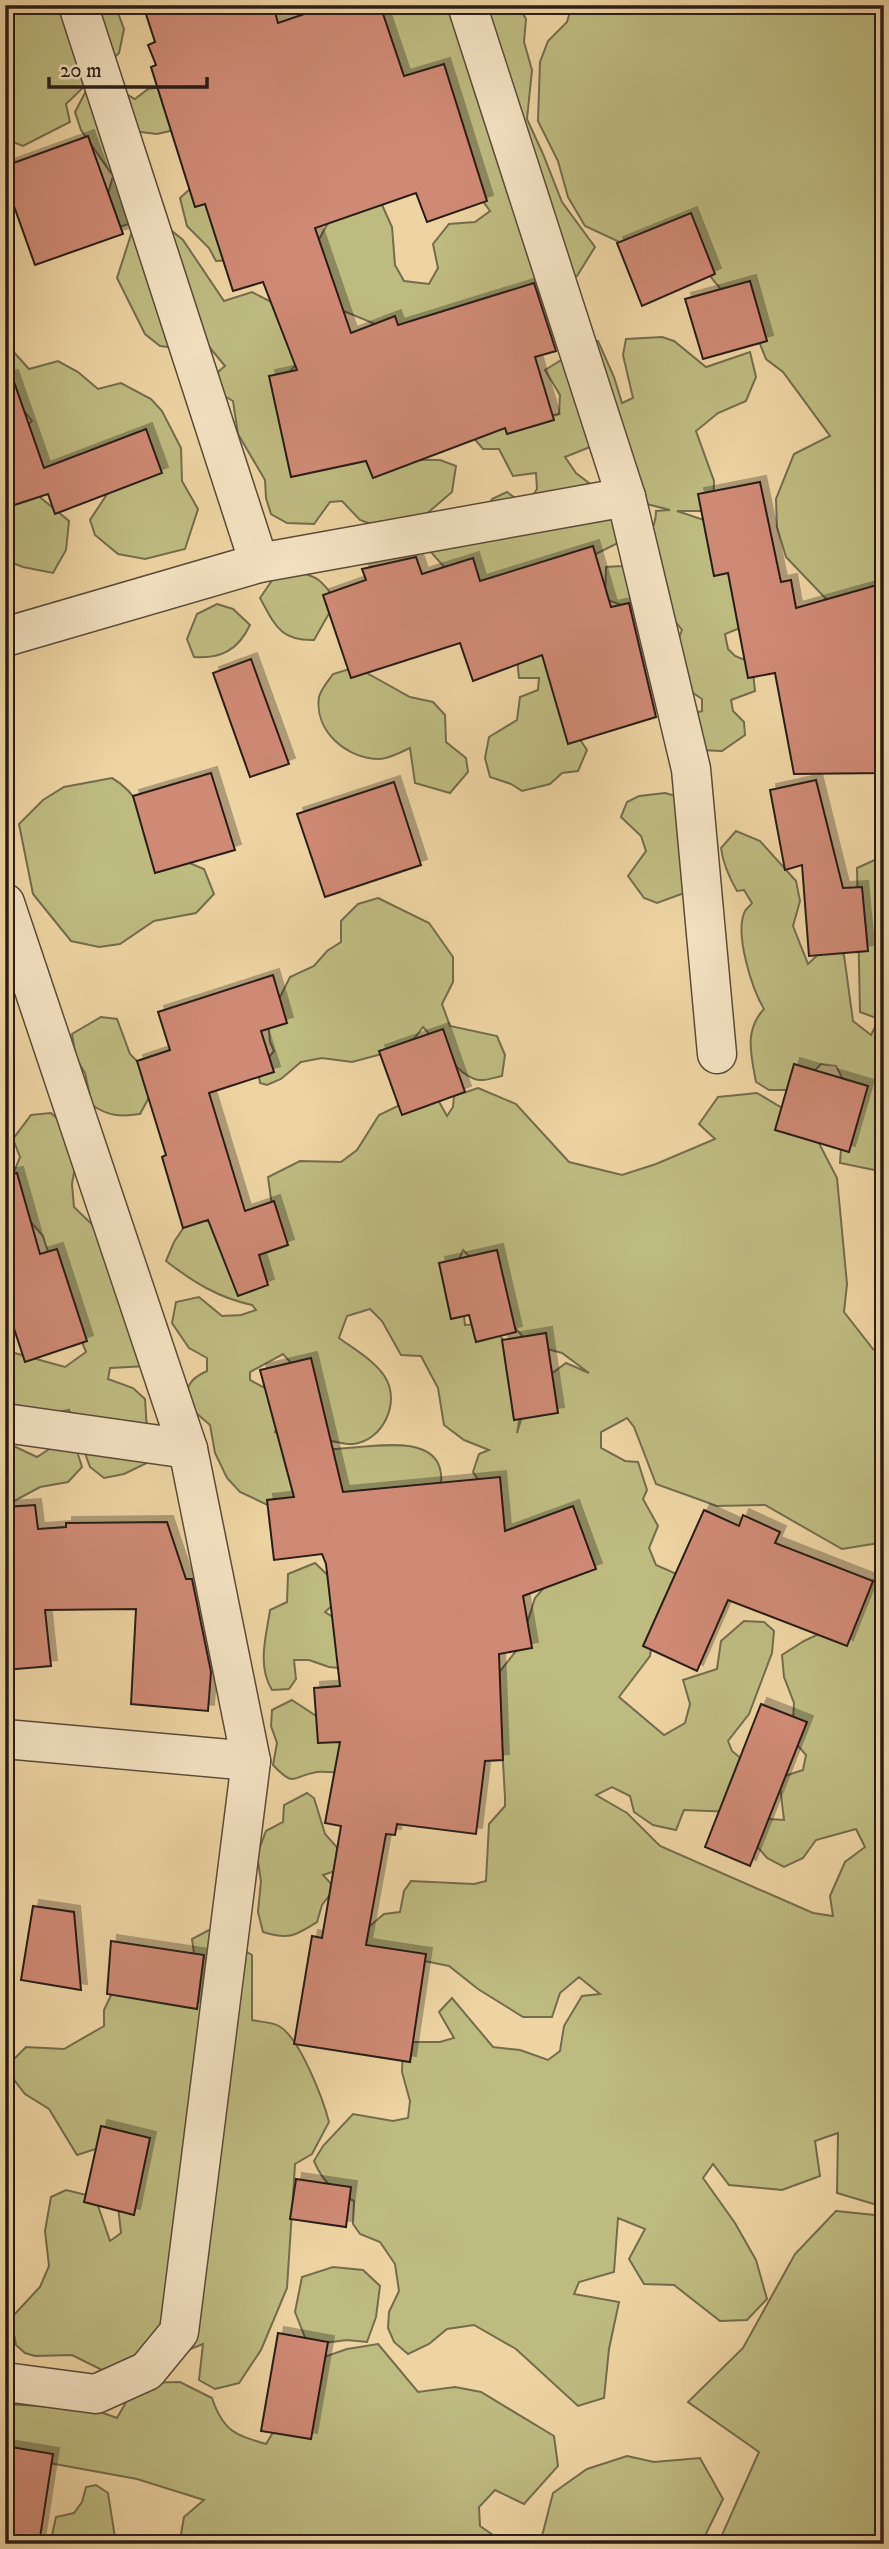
<svg xmlns="http://www.w3.org/2000/svg" width="889" height="2549" font-family="'IM FELL DW Pica',serif">
  <style>
    .green { fill: #bebb81; stroke: #746c4c; stroke-width: 2; fill-rule: evenodd }
    .building { fill: #cf8a74; stroke: #291d17; stroke-width: 2; filter: url(#shadow) }
    .lines { fill: none; stroke-linecap: round; stroke-linejoin: round }
    .minor-casing { stroke: #5a4b3a; stroke-width: 41 }
    .minor { stroke: #f4e3c3; stroke-width: 38 }
  </style>
  <defs>
    <filter id="shadow"><feDropShadow dx="6" dy="-6" stdDeviation="0" flood-color="#0004"/></filter>
  </defs>
  <rect width="100%" height="100%" fill="#eed4a3"/>
  <filter id="stains"><feTurbulence type="fractalNoise" baseFrequency=".00286" numOctaves="4"/><feColorMatrix values="0 0 0 0 .2 0 0 0 0 .09 0 0 0 0 .02 0 0 0 .5 -.17"/></filter>
  <radialGradient id="worn" r=".72"><stop offset=".6" stop-color="#630" stop-opacity="0"/><stop offset="1" stop-color="#630" stop-opacity=".3"/></radialGradient>
  <g class="green">
    <path d="M5 5H115L124 29 119 53 66 104 70 122 23 146 5 139Z"/>
    <path d="M313 5H518L526 19 524 42 532 70 527 119 543 154 562 202 595 247 577 276 533 297 392 331 324 303 311 254 340 201 379 198 392 227 395 265 404 281 429 284 438 268 433 244 449 224 475 222 490 211 465 177 323 44Z"/>
    <path d="M572 5H884V588L827 600 786 557 777 527 776 499 794 454 830 436 783 372 766 359 745 306C714 293 701 260 685 232L645 254 585 226 568 197 558 161 538 121 540 62 548 41 567 22Z"/>
    <path d="M112 86 135 99 148 89 169 86 179 129 157 134 132 131 156 218 183 240 224 301 252 292 285 309 303 356 278 386 336 459 440 460 456 466 452 492 417 522 382 528 360 520 342 501 330 502 314 524 287 523 271 514 266 498 265 480 238 434 233 401 221 394 218 372 225 366 201 337 186 349 160 346 145 334 117 278 135 222 116 228 106 201 113 176 81 130 75 112 87 89Z"/>
    <path d="M202 178 248 259 216 261 209 248 187 226 180 198Z"/>
    <path d="M662 337 674 341 706 367 750 352 756 377 746 401 718 413 696 431 714 481 713 511H677L710 522 755 622 725 634 728 649 735 656 752 663 755 691 731 700 733 711 744 722 745 735 722 751 698 750 689 715 702 711V699L690 691 677 643 682 630 674 620 651 603 632 609 605 599 606 567 622 566C638 548 656 535 656 511L670 510 643 503 600 443 565 457 576 473 610 499 620 542 514 595 454 578 429 550 486 512 492 499 507 492 526 506 537 489 536 473 513 476 499 449H483L462 424 539 418 559 414 560 395 545 370 579 349 582 341H598L614 377 622 403 633 398 623 355 626 339Z"/>
    <path d="M5 348 11 349 29 369 58 361 78 372 98 389 121 383 151 399 162 411 181 448 182 481 198 509 185 549 145 559 118 554 95 535 90 520 113 485 36 491 41 498 69 521 66 550 53 573 23 567 5 560V436L21 430 32 421 5 388Z"/>
    <path d="M290 569C317 577 320 577 336 601L314 640C280 641 275 625 260 598L275 576Z"/>
    <path d="M217 604 233 609 250 625C238 650 221 659 194 657L187 639 197 614Z"/>
    <path d="M550 644 570 724 587 750 578 771 562 773 550 784 522 791 511 784 490 777 485 758 489 737 517 720 520 697 538 690 539 678H519L517 659Z"/>
    <path d="M356 667 410 697 433 702 445 715 446 742 466 758 468 772 450 793 415 783 410 748C401 752 389 759 379 759 347 759 314 731 319 697 321 689 328 681 333 674Z"/>
    <path d="M112 778C136 791 155 827 165 853L204 869 214 894 196 913 154 921 120 944 99 947 71 941 33 894 19 824 43 800 64 787Z"/>
    <path d="M665 793 690 800 687 892 657 903 644 898 628 876 646 851 641 836 621 817 627 802 639 796Z"/>
    <path d="M736 831 760 841 796 881 800 901 793 926 808 964 828 945 844 955 853 1021 871 1035 879 1019 860 1012 857 868 877 859 884 866V1168L879 1171 840 1163 842 1133 849 1091 836 1066 821 1064 796 1090H769L756 1082C751 1055 744 1030 764 1009 752 989 734 933 745 911 747 908 750 906 752 903L744 890 737 891C729 877 723 864 721 848Z"/>
    <path d="M378 898 429 923 453 957V982L442 1004 450 1026 497 1036 505 1055 502 1076C495 1077 486 1081 479 1080 456 1076 438 1042 423 1027L408 1047 352 1062 322 1058 301 1062 281 1079 267 1085 260 1083 258 1070 274 1051 270 1042 268 1021 290 977 314 966 327 951 341 942V921L358 904Z"/>
    <path d="M101 1017 117 1019 130 1054 147 1071 152 1092 140 1114C120 1117 108 1116 92 1105L85 1073 76 1058 72 1034Z"/>
    <path d="M478 1088 516 1104 569 1162 622 1175 656 1164 715 1139 699 1124 718 1097 757 1093 809 1124 837 1178 847 1284 844 1312 873 1349 884 1357V1541L879 1543 842 1549 765 1505 717 1506 656 1484 634 1427 627 1418 601 1432V1448L625 1461 638 1462 647 1490 643 1499 658 1526 649 1548 656 1565 681 1576 652 1642 650 1656 619 1697 664 1735 685 1723 690 1704 683 1680 717 1669 721 1641 744 1621 764 1622 774 1631 772 1653 749 1714 728 1741 732 1751 749 1765 734 1812 684 1810 676 1830 653 1825 634 1812 630 1796 612 1787 596 1795 627 1813 660 1846 813 1913 833 1916 830 1896 845 1862 865 1847 856 1829 816 1840 803 1858 784 1867 767 1858 750 1838 756 1818 784 1820 779 1778 803 1770 806 1755 792 1739 794 1703 784 1677 782 1655 804 1641 847 1621 861 1588 884 1574V2204L877 2205 837 2193 838 2133 815 2141 820 2176 782 2190 729 2185 713 2164 703 2178 735 2223 756 2260 767 2299 747 2320 720 2321 674 2285 644 2284 629 2259 645 2229 618 2218 614 2272 579 2282 574 2294 619 2302 609 2349 604 2398 578 2406 516 2349 474 2325 447 2329 429 2344 408 2354 394 2342 388 2328 389 2312 399 2291 395 2264 380 2242 360 2234 353 2224 354 2201C334 2192 323 2182 314 2161L323 2146 353 2114 393 2121 408 2118 410 2101 402 2072 403 2042H440L454 2038 439 2012 452 1998 493 2047 520 2050 548 2060 560 2051 564 2026 582 1996 600 1994 579 1977 560 1993 552 2017H523L478 1989 449 1966 405 1957 366 1962 358 1936 384 1914 400 1912 404 1891 411 1881 474 1884 486 1881 489 1824 505 1806V1797L502 1745 493 1682 329 1667 309 1660H294L296 1679 289 1689 272 1690C257 1665 266 1637 270 1610L287 1602 288 1574 315 1563 336 1583 335 1603 325 1612 348 1626 493 1680 520 1646 535 1598 556 1574 512 1561 485 1490 473 1472 479 1454 489 1450 464 1440 444 1425 438 1388 421 1356 401 1355 382 1321 370 1309 347 1316 339 1338C354 1349 375 1361 385 1377 401 1402 383 1441 353 1444 345 1445 334 1441 326 1440L304 1377 283 1354 250 1372V1380L272 1392 279 1424 275 1432C287 1437 302 1447 315 1449 347 1454 436 1425 441 1474 442 1481 440 1489 439 1496L285 1513 240 1492 227 1478 215 1453 210 1425 188 1406C185 1387 189 1379 207 1371V1358L189 1348 172 1323 176 1302 199 1297 222 1316 241 1315 256 1310 252 1305C219 1298 193 1282 166 1261L174 1242 190 1218 227 1225 275 1228 268 1177 300 1161 341 1162 357 1150 379 1115 404 1103 437 1098 447 1116 453 1107 454 1096ZM463 1250 480 1268 502 1312 529 1344 562 1353 589 1373 566 1363 547 1377 524 1410 517 1433 522 1405 516 1350 485 1324 465 1325 462 1297 452 1277Z"/>
    <path d="M51 1113 68 1128 78 1150 72 1184 74 1207 104 1236 147 1366 110 1368 108 1379 133 1388 145 1399 149 1462 124 1474 104 1478 90 1467 69 1410 34 1417 5 1411V1347L11 1352 65 1367 86 1352 58 1283 43 1236 21 1211 12 1177 20 1157 13 1139 31 1115Z"/>
    <path d="M5 1442 37 1457 60 1442 75 1445 82 1467 68 1482 40 1487 5 1506Z"/>
    <path d="M292 1700 330 1725 350 1732 345 1773C336 1773 325 1771 317 1772 291 1776 296 1789 273 1765L277 1743 271 1726 272 1710Z"/>
    <path d="M307 1793 314 1798 325 1834 342 1853 338 1870 323 1875 335 1888 322 1905 317 1922C295 1936 289 1940 263 1932L258 1912 261 1881 257 1855 266 1831 283 1822 284 1805Z"/>
    <path d="M209 1930 252 1955V2020C260 2022 272 2022 279 2026 300 2038 323 2099 329 2122L312 2154 295 2164 287 2288 261 2350 239 2383 215 2389 199 2380 203 2344 118 2378 72 2355 35 2356 25 2353 16 2345 11 2318 40 2287 49 2266 45 2231 51 2197 66 2190 95 2197 110 2241 121 2233 111 2144 77 2155 49 2109 25 2094 5 2068 26 2047 64 2049 104 2026V2010L115 1987 197 1975 192 1939Z"/>
    <path d="M836 2211 884 2216V2544H718L759 2452 688 2402 743 2348 795 2254Z"/>
    <path d="M333 2267 363 2270 380 2286 376 2317 367 2342 347 2340 308 2345 295 2312 302 2277Z"/>
    <path d="M378 2344 418 2392 455 2387 481 2392 554 2436 558 2466 524 2504 495 2490 479 2507 480 2526 506 2544H189L180 2540 184 2517 204 2500 137 2479 5 2455V2404L92 2409 117 2418 137 2383 180 2382 212 2398C223 2431 235 2435 266 2444L318 2359 347 2349Z"/>
    <path d="M627 2456 654 2462 700 2458 723 2499 701 2544H540L553 2493 587 2469Z"/>
    <path d="M96 2485 108 2493 116 2544H50L56 2517 74 2513 82 2502 86 2487Z"/>
  </g>
  <g class="building">
    <path d="M143 5H273L278 23 331 5H380L404 76 444 64 487 201 427 222 416 193 315 228 351 333 395 316 398 325 534 283 556 351 535 357 554 420 507 434 505 428 373 478 366 461 291 477 269 376 297 370 263 282 233 291 205 204 195 207 151 67 156 65 148 45 155 42Z"/>
    <path d="M88 136 123 234 35 265 5 181V166Z"/>
    <path d="M691 213 715 274 642 306 617 243Z"/>
    <path d="M750 281 767 341 703 359 685 299Z"/>
    <path d="M12 376 44 468 146 429 162 473 55 514 48 494 5 508V377Z"/>
    <path d="M760 482 781 582 791 580 796 608 884 583V773L794 774 775 673 748 678 728 573 714 576 698 494Z"/>
    <path d="M593 546 611 607 629 603 656 717 568 744 542 655 473 681 460 643 351 678 323 595 366 580 362 569 416 557 422 574 473 558 480 581Z"/>
    <path d="M251 659 289 764 250 777 213 673Z"/>
    <path d="M211 773 235 850 155 873 133 796Z"/>
    <path d="M816 780 843 888 862 887 868 951 809 956 802 865 785 870 770 790Z"/>
    <path d="M394 782 421 865 325 897 297 814Z"/>
    <path d="M273 975 287 1023 261 1031 274 1072 209 1093 245 1211 274 1201 288 1245 259 1255 268 1285 238 1296 208 1220 183 1228 162 1157 166 1155 137 1061 170 1050 158 1012Z"/>
    <path d="M443 1029 465 1092 402 1115 379 1051Z"/>
    <path d="M794 1064 868 1086 849 1152 775 1130Z"/>
    <path d="M17 1173 40 1254 57 1249 87 1341 25 1362 5 1301V1175Z"/>
    <path d="M497 1250 516 1332 476 1342 469 1315 451 1319 439 1263Z"/>
    <path d="M546 1333 558 1413 514 1420 502 1340Z"/>
    <path d="M311 1358 343 1492 500 1477 505 1531 573 1506 596 1569 523 1596 532 1648 499 1654 503 1760 485 1761 476 1834 397 1824 395 1835 386 1834 366 1945 426 1954 410 2062 294 2044 312 1936 322 1938 341 1826 325 1823 340 1742 318 1743 314 1688 340 1686 326 1564 322 1554 274 1560 267 1500 294 1497 260 1370Z"/>
    <path d="M35 1505 38 1529 66 1527V1523L167 1522 186 1579H192L211 1672 208 1711 131 1704 136 1609 45 1610 51 1666 5 1670V1507Z"/>
    <path d="M704 1510 739 1526 743 1515 780 1532 775 1543 873 1581 847 1646 728 1600 697 1671 643 1646Z"/>
    <path d="M761 1704 807 1722 750 1866 705 1847Z"/>
    <path d="M33 1906 74 1912 81 1990 21 1980Z"/>
    <path d="M111 1941 204 1955 197 2009 107 1994Z"/>
    <path d="M101 2126 150 2138 134 2215 84 2202Z"/>
    <path d="M296 2179 351 2187 346 2227 290 2219Z"/>
    <path d="M278 2333 328 2342 311 2439 261 2431Z"/>
    <path d="M5 2446 53 2454 39 2544H5Z"/>
  </g>
  <g class="lines">
    <g class="minor-casing">
      <g id="minor">
        <path d="M78 5 259 563"/>
        <path d="M467 5 626 497 691 769 717 1054"/>
        <path d="M5 637 259 563 626 497"/>
        <path d="M5 903 188 1449 251 1761 179 2332 147 2371 96 2394 5 2382"/>
        <path d="M5 1423 188 1449"/>
        <path d="M5 1739 251 1761"/>
      </g>
    </g>
    <use href="#minor" class="minor"/>
  </g>
  <rect width="889" height="2549" fill="none" stroke="#eed4a3" stroke-width="28"/>
  <rect x="7" y="7" width="875" height="2535" fill="none" stroke="#291d17" stroke-width="3.5"/>
  <rect x="14" y="14" width="861" height="2521" fill="none" stroke="#291d17" stroke-width="2"/>
  <path d="M49 77v10h158v-10" fill="none" stroke="#291d17" stroke-width="3.5"/>
  <text x="60" y="77" font-size="21" fill="#291d17" stroke="#f4e3c3" stroke-width="5" paint-order="stroke">20 m</text>
  <rect width="100%" height="100%" filter="url(#stains)"/>
  <rect width="100%" height="100%" fill="url(#worn)"/>
</svg>
